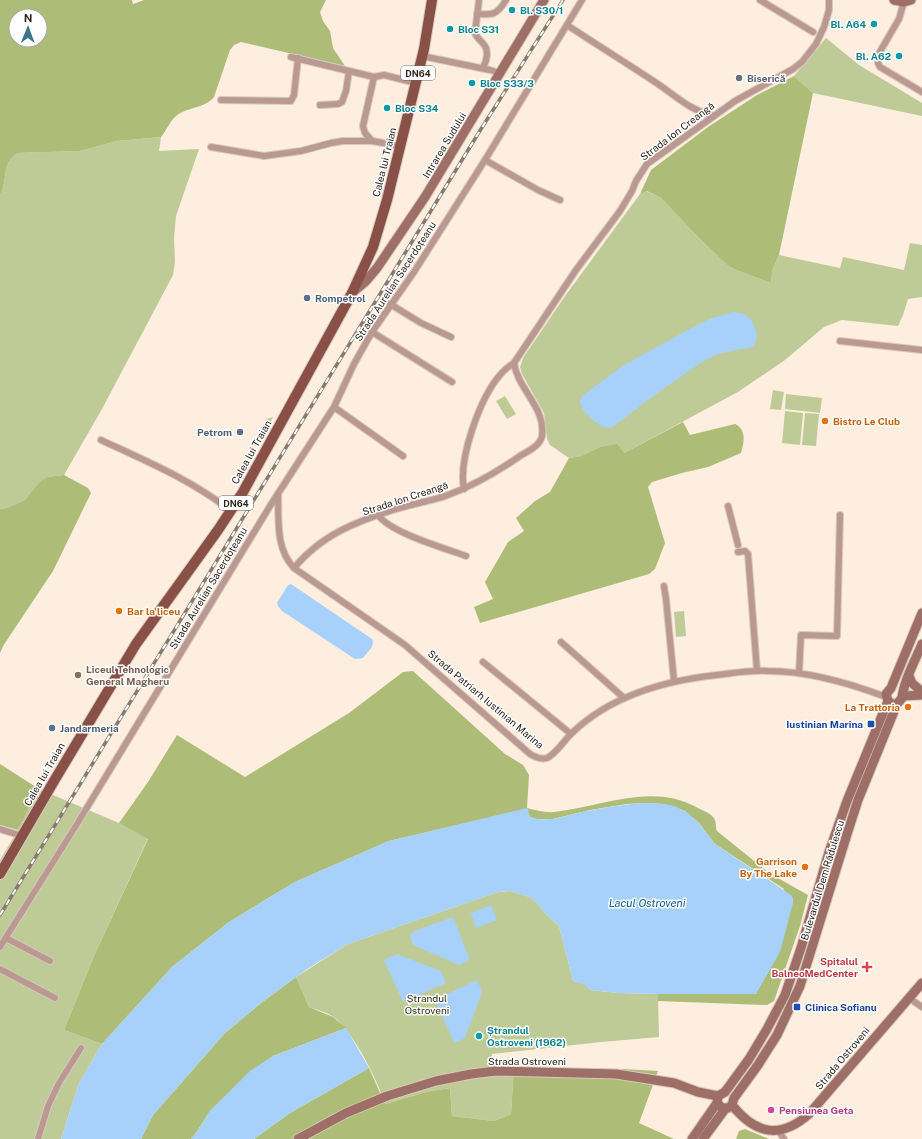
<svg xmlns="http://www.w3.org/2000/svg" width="922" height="1139" font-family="'Public Sans',sans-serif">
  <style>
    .green { fill: #bfcb96 }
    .forest { fill: #adbc77; fill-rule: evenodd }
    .water { fill: #a7d1fb }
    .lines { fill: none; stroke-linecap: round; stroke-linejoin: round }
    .street-casing { stroke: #d8c9bc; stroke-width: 8 }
    .secondary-casing { stroke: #d8c9bc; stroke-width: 11 }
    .primary-casing { stroke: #d8c9bc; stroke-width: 12 }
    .street { stroke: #bb9993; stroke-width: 6 }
    .secondary { stroke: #9e6f66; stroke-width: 9 }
    .primary { stroke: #885046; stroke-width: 10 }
    .rail-casing { stroke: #877a6f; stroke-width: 3.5 }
    .rail { stroke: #fff; stroke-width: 2; stroke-dasharray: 6; stroke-linecap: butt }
    .culture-dot { fill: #0f9aa8; stroke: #fff; stroke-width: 1.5 }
    .worship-dot { fill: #6b7280; stroke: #fff; stroke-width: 1.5 }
    .service-dot { fill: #5c6f8a; stroke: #fff; stroke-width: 1.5 }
    .food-dot { fill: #e8710a; stroke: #fff; stroke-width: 1.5 }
    .education-dot { fill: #8d6e63; stroke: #fff; stroke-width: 1.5 }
    .transit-dot { fill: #1a4fb4; stroke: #fff; stroke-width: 1.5 }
    .health-dot { fill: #e0444e; stroke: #fff; stroke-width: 1.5 }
    .hotel-dot { fill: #d1479c; stroke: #fff; stroke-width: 1.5 }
    .labels { text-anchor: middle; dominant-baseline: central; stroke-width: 3; stroke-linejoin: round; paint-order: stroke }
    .shield { fill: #fff; stroke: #6b645e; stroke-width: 1 }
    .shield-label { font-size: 9px; font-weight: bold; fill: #2c2219 }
    .culture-label { font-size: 10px; font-weight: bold; fill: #0d838f; stroke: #fff; text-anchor: start }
    .worship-label { font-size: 10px; font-weight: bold; fill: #5b616d; stroke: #fff; text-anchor: start }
    .street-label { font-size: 10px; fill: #2c2219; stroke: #fff }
    .service-label { font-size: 10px; font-weight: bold; fill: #4e5e75; stroke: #fff; text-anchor: start }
    .food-label { font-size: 10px; font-weight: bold; fill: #c56008; stroke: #fff; text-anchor: start }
    .education-label { font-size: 10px; font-weight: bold; fill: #785e54; stroke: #fff; text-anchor: start }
    .transit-label { font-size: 10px; font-weight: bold; fill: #164399; stroke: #fff; text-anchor: end }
    .health-label { font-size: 10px; font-weight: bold; fill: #be3a42; stroke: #fff; text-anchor: end }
    .park-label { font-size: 10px; fill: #282e0f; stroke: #fff }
    .hotel-label { font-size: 10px; font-weight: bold; fill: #b23c85; stroke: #fff; text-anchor: start }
    .water-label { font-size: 11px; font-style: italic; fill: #015996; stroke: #fff }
  </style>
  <rect width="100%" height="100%" fill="#feeee0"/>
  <g class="green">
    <path d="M826 38 859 65 922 103V116L813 93 794 76Z"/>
    <path d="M161 137 159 151 199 149 176 216 174 238 175 262 173 275 102 409 64 475 47 477 25 500 7 508 0 509V195C9 179 0 166 17 153L80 151 117 141Z"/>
    <path d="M646 191 661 198 698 237 727 265 736 270 771 283 772 271 779 255 840 268 843 257 904 270 910 243 922 245V297L908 299 903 315 898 326 842 320 824 327 785 360 738 392 624 453 600 447 581 456 569 458 550 445 547 439 544 413 522 374 520 367 523 358 565 296 640 194Z"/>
    <path d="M773 390 784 392 781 410 770 409Z"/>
    <path d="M786 394 822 398 820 413 785 409Z"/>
    <path d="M505 396 516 414 507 419 496 401Z"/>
    <path d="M785 411 803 413 800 445 782 443Z"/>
    <path d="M805 413 819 414 816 446 802 445Z"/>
    <path d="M273 417 257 446C255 436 261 427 267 419Z"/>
    <path d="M684 611 686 636 676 637 674 612Z"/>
    <path d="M39 789 119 823 148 838 94 956 64 1030 102 1044 79 1083 61 1139H0V860L18 830Z"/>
    <path d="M510 891 530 897 537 903 544 912 559 926 573 981 585 984 590 990 618 993 658 994 659 1037 601 1042 492 1054V1063L496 1068 514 1067 511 1114 494 1121 452 1116 450 1088 426 1092 385 1104C377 1079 355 1035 335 1018 328 1013 318 1010 309 1007L296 977 348 944 498 892Z"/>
  </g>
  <g class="forest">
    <path d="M0 0H132L133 4 144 0H326L320 12 323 21 330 31 333 48 345 66 241 42 234 45 230 50 214 97C206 108 187 107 176 116 170 121 166 131 161 137L117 141 80 151 17 153C0 166 9 179 0 195ZM16 16H40V40H16Z"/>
    <path d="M794 76 813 93 779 255 772 271 771 283 736 270 727 265 698 237 661 198 647 191 640 194 651 170 708 127 757 95Z"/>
    <path d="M683 422 690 435 735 424C747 430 744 442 741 453L708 467 682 473 652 482 648 487 665 543 655 569 649 574 480 623 474 607 493 599 485 582 508 542 524 531 516 518 535 501 550 492 569 458 581 456 600 447 617 444 624 453Z"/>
    <path d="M64 475 88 488 91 493 53 571 3 646 0 653V509L7 508 25 500 40 482 47 477Z"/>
    <path d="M413 671 505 754 523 765 529 775 527 808C535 810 546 813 554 812 602 807 652 782 698 808 702 810 710 813 713 817 717 821 715 827 717 831L769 873 808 895 800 926 774 1001 767 1005 658 1001V994H756L784 889 715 844 699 823 685 811 664 804 644 803 627 804 590 810 553 819H536L530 817 527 809 389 841 295 882 229 922 172 967 102 1044 64 1030 94 956 148 839 119 823 148 782 177 735 245 777 349 713 403 672Z"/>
    <path d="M0 764 39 789 18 830 0 825Z"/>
    <path d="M296 977 309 1007 333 1017 346 1028 273 1056 251 1071 210 1111 196 1133 191 1139H141L153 1115 225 1033 261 1003Z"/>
    <path d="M514 1067 623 1069 658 1071 639 1123 674 1139H254L290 1113 369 1068 385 1104 426 1092 450 1088 452 1116 494 1121 511 1114Z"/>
    <path d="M745 1129 769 1139H736L739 1131Z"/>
  </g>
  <g class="water">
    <path d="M733 312C737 313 742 313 746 315 755 321 761 339 753 347L721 353 705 360 660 391 614 426C613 427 609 428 608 428 600 428 583 413 581 405 579 402 581 399 582 396L624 365 699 324 712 318Z"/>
    <path d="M291 584 372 639 373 642 372 647 363 658 355 659 282 611 278 606 277 603 288 585Z"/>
    <path d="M644 803 664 804 674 806 685 811 699 823 715 844 791 895 793 898V903L780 952 756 994H658L618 993 590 990 584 984 573 981 559 926 544 912 537 903 530 897 510 891 498 892 348 944 307 969 261 1003 225 1033 153 1115 141 1139H61L79 1083 102 1044 172 967 229 922 295 882 389 841 527 808 530 817C551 824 571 813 592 810 609 807 627 804 644 803Z"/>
    <path d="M491 905 497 920 476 928 471 913Z"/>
    <path d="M453 917 470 960 459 965 413 945 410 936 412 932Z"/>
    <path d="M397 954 441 971 446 983 403 1002 384 960Z"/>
    <path d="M477 980 482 992 465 1038 454 1043 435 1000Z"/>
    <path d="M346 1028 369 1068 290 1113 254 1139H191L196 1133 210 1111 250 1071 273 1056Z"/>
  </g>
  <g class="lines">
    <g class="street-casing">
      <g id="street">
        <path d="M479 0 475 33C477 39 482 41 485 46 489 52 486 64 482 68"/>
        <path d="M760 0 813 32"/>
        <path d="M904 2 899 19 878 55V63L880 67 922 92"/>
        <path d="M477 14C493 15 497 15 506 0"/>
        <path d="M567 25C597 45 628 64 658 84 677 97 690 110 713 116"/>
        <path d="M422 56 490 70 500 73"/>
        <path d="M291 57 374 77 384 75 416 83"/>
        <path d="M221 100 291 101 294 95 298 58"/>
        <path d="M320 105 338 104 342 102 346 91 349 71"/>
        <path d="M372 141 365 133 363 126 374 77"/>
        <path d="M211 147 264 156 301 151 331 143 343 141H372L401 146"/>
        <path d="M485 160 538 190 560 200"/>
        <path d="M390 304 421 323 451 337"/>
        <path d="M372 332 452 382"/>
        <path d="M840 341 922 350"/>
        <path d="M334 407 403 456"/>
        <path d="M101 440C146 461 192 480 231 511"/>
        <path d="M464 489C458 459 480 398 500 375 504 370 509 366 514 363"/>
        <path d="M278 494C279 519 275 548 294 568L405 645 530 754C535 757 541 760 547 758 556 754 565 739 573 732 592 714 613 702 637 693 663 683 689 678 717 675 734 673 751 670 768 671 809 671 849 683 886 697"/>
        <path d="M728 506 738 545"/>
        <path d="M378 515C391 533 444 548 466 556"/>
        <path d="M738 552 745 551 748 554 757 671"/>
        <path d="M294 568C309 550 328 536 350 526 368 518 387 511 407 506 421 502 435 500 448 495 475 485 497 472 520 456 528 451 540 446 542 436 546 407 518 390 514 363L576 270 620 211 632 191 636 181 647 164 735 101 793 69 802 62 816 44 824 27 829 10V0"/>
        <path d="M664 586 666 599 674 681"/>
        <path d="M561 642 624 698"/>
        <path d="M483 662 571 734"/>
        <path d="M799 673 801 635 837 636 840 515"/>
        <path d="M0 829 22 836"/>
        <path d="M6 938 50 961"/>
        <path d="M0 947 77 824 270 506 334 407 354 364 372 332 414 272 485 160 582 0"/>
        <path d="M0 969 55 998"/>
        <path d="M909 998 922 1007"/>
        <path d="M780 1133 784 1139"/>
        <path d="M38 1139 48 1106 59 1083 81 1048"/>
      </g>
    </g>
    <g class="secondary-casing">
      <g id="secondary">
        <path d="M894 0 904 2 911 0"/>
        <path d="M353 292 366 281 377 268 425 197 544 0"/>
        <path d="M909 676 912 683 922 692"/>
        <path d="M903 696 922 695"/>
        <path d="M888 701 847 801 829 852 801 948 785 995 767 1029 749 1059 725 1092 718 1096 717 1103 722 1108H728L732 1105 734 1098 758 1065 777 1035 800 986 848 831 858 800 897 704 902 698C904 680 915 661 922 644"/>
        <path d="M893 704 888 701 886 694 891 688 922 613"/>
        <path d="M732 1105C756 1135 781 1139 809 1114L922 983"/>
        <path d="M298 1139 346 1113 387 1096 436 1081 471 1074 496 1071 616 1074 674 1083 698 1092 718 1096"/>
        <path d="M692 1139 717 1103"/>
        <path d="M703 1139 725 1109"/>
      </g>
    </g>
    <g class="primary-casing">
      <path id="primary" d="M0 874 54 781 136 644 218 530 243 492 352 293 373 247 387 200 424 49 432 0"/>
    </g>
    <use href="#street" class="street"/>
    <use href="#secondary" class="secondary"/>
    <use href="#primary" class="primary"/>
    <g class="rail-casing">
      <path id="rail" d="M0 915 481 129 563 0"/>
    </g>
    <use href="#rail" class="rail"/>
  </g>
  <g class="culture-dot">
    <circle cx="512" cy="10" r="4"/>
    <circle cx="874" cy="24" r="4"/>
    <circle cx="450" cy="29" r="4"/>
    <circle cx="899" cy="56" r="4"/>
    <circle cx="472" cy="83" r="4"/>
    <circle cx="387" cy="108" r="4"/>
    <circle cx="479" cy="1036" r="4"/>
  </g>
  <circle class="worship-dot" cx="739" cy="78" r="4"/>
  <g class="service-dot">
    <circle cx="307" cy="298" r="4"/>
    <circle cx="240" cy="432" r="4"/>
    <circle cx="52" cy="728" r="4"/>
  </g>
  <g class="food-dot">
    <circle cx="825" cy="421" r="4"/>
    <circle cx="119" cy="611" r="4"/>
    <circle cx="908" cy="707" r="4"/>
    <circle cx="805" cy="867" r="4"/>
  </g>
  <circle class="education-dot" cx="78" cy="675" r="4"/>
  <g class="transit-dot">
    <rect x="867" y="720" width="8" height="8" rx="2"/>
    <rect x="793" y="1003" width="8" height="8" rx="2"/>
  </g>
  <path class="health-dot" d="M865 961h4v4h4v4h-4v4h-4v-4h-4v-4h4z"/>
  <circle class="hotel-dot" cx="771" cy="1110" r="4"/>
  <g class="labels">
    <g class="shield">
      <rect x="401" y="66" width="34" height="14" rx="3"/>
      <rect x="219" y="496" width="34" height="14" rx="3"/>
    </g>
    <g class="shield-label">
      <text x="418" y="73">DN64</text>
      <text x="236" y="503">DN64</text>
    </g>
    <g class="culture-label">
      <text x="520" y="10">Bl. S30/1</text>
      <text x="866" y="24" text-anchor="end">Bl. A64</text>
      <text x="458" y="29">Bloc S31</text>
      <text x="891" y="56" text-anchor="end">Bl. A62</text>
      <text x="480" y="83">Bloc S33/3</text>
      <text x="395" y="108">Bloc S34</text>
      <text x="487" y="1030">Ștrandul<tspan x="487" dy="12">Ostroveni (1962)</tspan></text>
    </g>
    <g class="worship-label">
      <text x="747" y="78">Biserică</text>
    </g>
    <g class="street-label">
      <text transform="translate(677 131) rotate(-37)">Strada Ion Creangă</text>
      <text transform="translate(444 145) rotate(-59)">Intrarea Sudului</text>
      <text transform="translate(384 162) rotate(-76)">Calea lui Traian</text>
      <text transform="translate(395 281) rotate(-57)">Strada Aurelian Sacerdoțeanu</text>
      <text transform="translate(251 452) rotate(-61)">Calea lui Traian</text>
      <text transform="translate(405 498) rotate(-18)">Strada Ion Creangă</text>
      <text transform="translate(208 588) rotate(-59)">Strada Aurelian Sacerdoțeanu</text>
      <text transform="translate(486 699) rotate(40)">Strada Patriarh Iustinian Marina</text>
      <text transform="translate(44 774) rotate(-60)">Calea lui Traian</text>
      <text transform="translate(822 880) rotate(-73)">Bulevardul Dem Rădulescu</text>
      <text transform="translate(842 1058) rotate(-50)">Strada Ostroveni</text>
      <text x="527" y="1061">Strada Ostroveni</text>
    </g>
    <g class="service-label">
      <text x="315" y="298">Rompetrol</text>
      <text x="232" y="432" text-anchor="end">Petrom</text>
      <text x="60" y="728">Jandarmeria</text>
    </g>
    <g class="food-label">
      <text x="833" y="421">Bistro Le Club</text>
      <text x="127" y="611">Bar la liceu</text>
      <text x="900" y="707" text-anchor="end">La Trattoria</text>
      <text x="797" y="861" text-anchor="end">Garrison<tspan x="797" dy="12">By The Lake</tspan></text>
    </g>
    <g class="education-label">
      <text x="86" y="669">Liceul Tehnologic<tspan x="86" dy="12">General Magheru</tspan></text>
    </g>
    <g class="transit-label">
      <text x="863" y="724">Iustinian Marina</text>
      <text x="805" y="1007" text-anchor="start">Clinica Sofianu</text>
    </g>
    <g class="health-label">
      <text x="858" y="961">Spitalul<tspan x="858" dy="12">BalneoMedCenter</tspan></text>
    </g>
    <g class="park-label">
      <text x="427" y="998">Ștrandul<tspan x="427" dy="12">Ostroveni</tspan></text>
    </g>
    <g class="hotel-label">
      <text x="779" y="1110">Pensiunea Geta</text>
    </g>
    <g class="water-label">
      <text x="647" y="903">Lacul Ostroveni</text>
    </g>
  </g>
  <g transform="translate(28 28) rotate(1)"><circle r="19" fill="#ffffff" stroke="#aba7a3"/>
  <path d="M0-3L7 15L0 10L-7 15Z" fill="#3b738d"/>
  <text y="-6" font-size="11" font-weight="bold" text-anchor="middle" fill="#2c2219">N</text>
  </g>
</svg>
